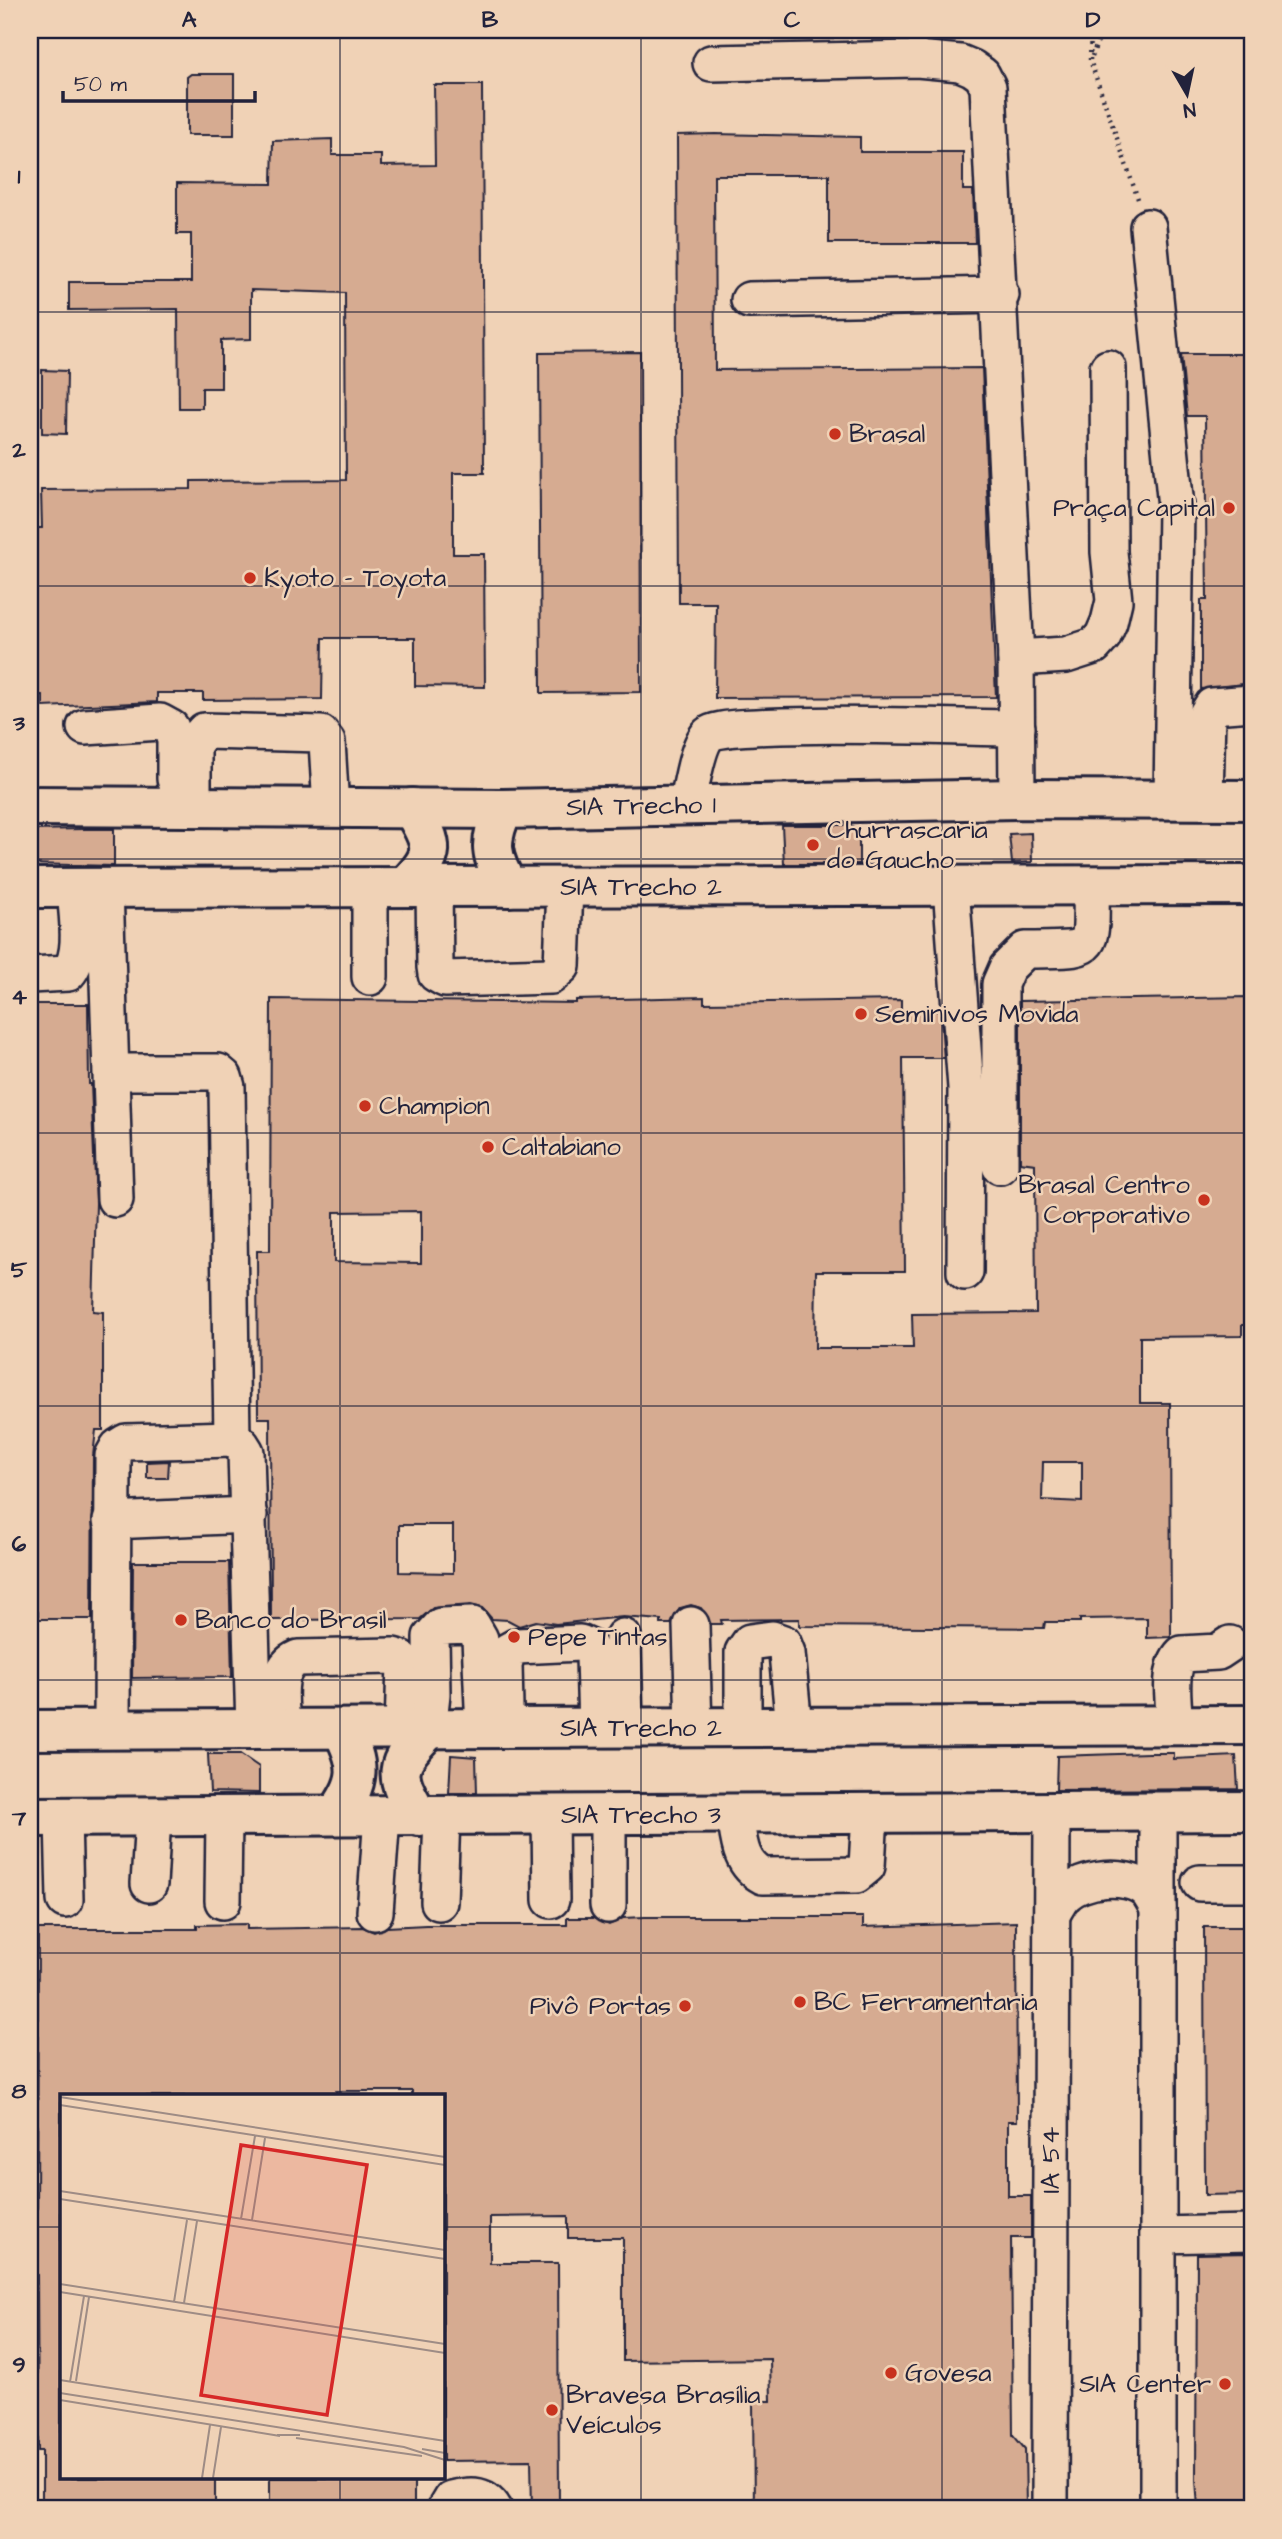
<svg xmlns="http://www.w3.org/2000/svg" width="1282" height="2539" font-family="'Architects Daughter',sans-serif">
  <style>
    .building { fill: #d6ab91; stroke: #22223b; stroke-width: 2; fill-rule: evenodd }
    .lines { fill: none; stroke-linecap: round; stroke-linejoin: round }
    .minor-casing { stroke: #22223b; stroke-width: 40 }
    .major-casing { stroke: #22223b; stroke-width: 44 }
    .path { stroke: #22223b; stroke-width: 4.5; stroke-dasharray: 2 5; stroke-linecap: butt }
    .minor { stroke: #f0d2b6; stroke-width: 35 }
    .major { stroke: #f0d2b6; stroke-width: 38 }
    .grid { fill: none; stroke: #22223b; stroke-width: 2; stroke-opacity: 0.55 }
    .poi-dot { fill: #c8321e; stroke: #f0d2b6; stroke-width: 2.5 }
    .labels { text-anchor: middle; dominant-baseline: central; stroke-width: 5; stroke-linejoin: round; paint-order: stroke }
    .poi-label { font-size: 26px; fill: #22223b; stroke: #f0d2b6; text-anchor: start }
    .street-label { font-size: 26px; fill: #22223b; stroke: #f0d2b6 }
    .inset-road { fill: none; stroke: #9e8c85; stroke-width: 2 }
    .view { fill: #d62828; fill-opacity: 0.15; stroke: #d62828; stroke-width: 3.5 }
    .inset-edge { fill: none; stroke: #22223b; stroke-width: 3.5 }
    .neatline { fill: none; stroke: #22223b; stroke-width: 2.5 }
    .grid-label { font-size: 23px; text-anchor: middle; font-weight: bold; fill: #22223b }
  </style>
  <rect width="100%" height="100%" fill="#f0d2b6"/>
  <filter id="ink" filterUnits="userSpaceOnUse"><feTurbulence type="fractalNoise" baseFrequency=".0143" numOctaves="2"/><feDisplacementMap in="SourceGraphic" scale="14" xChannelSelector="R" yChannelSelector="G"/><feConvolveMatrix kernelMatrix="1 2 1 2 8 2 1 2 1" color-interpolation-filters="sRGB"/></filter>
  <g filter="url(#ink)">
    <g class="building">
      <path d="M191 74H234V135H187V77Z"/>
      <path d="M434 85H482L484 473H453V554H484L485 687 415 686V638H323L322 699 203 700V693H157V702L43 707V695H30V528H42L41 490 191 489V481L346 480 345 293 251 290V339L221 340V388H202V408H179L178 309 69 310V282H191V234H177V183L272 184 273 141 332 139V155H381V166L435 165Z"/>
      <path d="M715 134 860 137V152H963V190H973L975 243H829V175H714L715 370 982 368 996 697 715 698 716 603H679L677 135Z"/>
      <path d="M640 352 641 692 541 693 539 353Z"/>
      <path d="M1181 354H1252V683L1201 689V600H1207L1205 416H1187Z"/>
      <path d="M42 370 67 371 66 434 42 433Z"/>
      <path d="M782 825H851L859 833V864H784Z"/>
      <path d="M85 829H114V866L30 864V830Z"/>
      <path d="M1031 833 1032 862 1012 863 1009 834Z"/>
      <path d="M704 997V1003L901 1000V1011H940L944 1058H903L905 1271H816L815 1348H913L912 1314 1036 1313 1035 1164 1020 1162V1001L1248 997 1249 1325H1242V1336L1140 1337V1403H1170L1171 1637 1147 1638V1618L1080 1619V1622H1045L1044 1628 799 1626V1619L721 1620 722 1624H711L701 1608 691 1605 680 1608 671 1624H661V1620L623 1617 556 1624 536 1621 519 1626 508 1620 492 1619 482 1608 471 1605 433 1608 420 1619 271 1620 270 1418H258L257 1251H270L271 999 576 1003V1000ZM421 1211V1263L334 1262V1212ZM1043 1462H1082V1502L1042 1500ZM399 1525H453V1573L399 1572Z"/>
      <path d="M30 1004H88L89 1084H91L96 1203 93 1311 103 1312V1430H96L93 1456 92 1619H38V1612L30 1611Z"/>
      <path d="M169 1461 168 1478H147V1462Z"/>
      <path d="M133 1562H229L232 1677 132 1678Z"/>
      <path d="M1149 1753H1174V1759L1236 1756 1238 1789 1056 1790 1057 1756Z"/>
      <path d="M208 1754H240L259 1767V1793L210 1792Z"/>
      <path d="M451 1755 476 1757 477 1793H449Z"/>
      <path d="M645 1917H863V1927L1016 1922 1017 2121H1008V2196H1031V2238H1011L1013 2435 1025 2449 1026 2509H754L753 2401H771L770 2359 623 2361V2238H568V2216L490 2217V2263H558L559 2509H532L531 2460 443 2461V2096H412V2091H336V2096H61V2478H215V2509H42V2451H38L37 2275H30V2218L37 2217 38 1929H197V1925L247 1924V1929L363 1927 374 1932 387 1927 426 1925H567V1918H593L609 1925 623 1918Z"/>
      <path d="M1204 1927H1252V2194L1205 2195Z"/>
      <path d="M1252 2253V2509H1202L1198 2507 1196 2480 1197 2254Z"/>
      <rect x="270" y="2478" width="144" height="31"/>
    </g>
    <g class="lines">
      <g class="minor-casing">
        <g id="minor">
          <path d="M711 63 917 59 960 63 972 68 982 75 988 87 1016 658 1017 799"/>
          <path d="M1148 227 1176 507 1172 799"/>
          <path d="M749 300 1001 295"/>
          <path d="M1016 658 1066 655 1094 646 1103 636 1109 622 1114 601 1109 552 1108 368"/>
          <path d="M85 727 160 722 171 728 175 740V779"/>
          <path d="M1205 799 1207 714 1212 706 1252 703"/>
          <path d="M687 805C691 789 697 745 709 734 726 719 976 728 1017 728"/>
          <path d="M193 807V744L204 731 321 734 327 742 331 808"/>
          <path d="M434 887 435 967 436 974 445 979 551 976 562 966 565 887"/>
          <path d="M951 887 966 1088 965 1272"/>
          <path d="M105 888 115 1199"/>
          <path d="M30 975 68 973C85 954 76 912 75 888"/>
          <path d="M370 977V887"/>
          <path d="M112 1072H218L224 1077 227 1087 232 1439"/>
          <path d="M1000 1166V984L1007 968 1025 950C1094 948 1092 958 1091 886"/>
          <path d="M111 1521 249 1515"/>
          <path d="M691 1625 694 1728"/>
          <path d="M623 1637 625 1728"/>
          <path d="M505 1708 504 1664 508 1651 517 1646 580 1643 589 1647 594 1656 596 1728"/>
          <path d="M1175 1725C1174 1705 1167 1669 1182 1654L1218 1652 1230 1644"/>
          <path d="M743 1727V1652L750 1642 772 1639 783 1643 787 1653 794 1727"/>
          <path d="M282 1729C282 1705 272 1669 298 1658L393 1656 400 1658 405 1663 403 1729"/>
          <path d="M112 1730 113 1456 118 1447 126 1442 232 1439 241 1444 246 1452 254 1729"/>
          <path d="M428 1730 432 1694 431 1637 441 1626 472 1625 480 1639 484 1729"/>
          <path d="M550 1815 551 1900"/>
          <path d="M608 1815V1905"/>
          <path d="M735 1815C739 1839 739 1864 763 1876L856 1875 867 1866 870 1814"/>
          <path d="M63 1817 65 1900"/>
          <path d="M1200 1883H1252"/>
          <path d="M149 1884 153 1817"/>
          <path d="M223 1901 224 1816"/>
          <path d="M439 1902 442 1816"/>
          <path d="M375 1912 382 1816"/>
          <path d="M1052 1914C1056 1908 1060 1899 1065 1895 1082 1878 1126 1873 1145 1889 1150 1893 1154 1902 1158 1908"/>
          <path d="M1158 2235 1252 2233"/>
          <path d="M445 2509 451 2499C467 2495 484 2492 494 2509"/>
          <path d="M1050 2509 1052 1811"/>
          <path d="M1158 2509V1811"/>
        </g>
      </g>
      <g class="major-casing">
        <g id="major">
          <path d="M30 806 503 809 1017 799 1252 800"/>
          <path d="M503 809C488 842 490 856 508 887"/>
          <path d="M405 887C437 854 435 847 412 808"/>
          <path d="M30 888 1252 885"/>
          <path d="M30 1730 1252 1725"/>
          <path d="M336 1815C361 1781 361 1766 342 1729"/>
          <path d="M419 1816C393 1775 393 1765 428 1730"/>
          <path d="M30 1817 1252 1811"/>
        </g>
      </g>
      <g class="path">
        <path d="M1091 30 1090 60 1138 199"/>
        <path d="M1092 56 1102 30"/>
      </g>
      <use href="#minor" class="minor"/>
      <use href="#major" class="major"/>
    </g>
  </g>
  <path class="grid" d="M340 30V2096M641 30V2509M942 30V2509M30 312H1252M30 586H1252M30 859H1252M30 1133H1252M30 1406H1252M30 1680H1252M30 1953H1252M30 2227H61M443 2227H1252M340 2478V2509"/>
  <g class="poi-dot">
    <circle cx="835" cy="434" r="7"/>
    <circle cx="1229" cy="508" r="7"/>
    <circle cx="250" cy="578" r="7"/>
    <circle cx="813" cy="845" r="7"/>
    <circle cx="861" cy="1014" r="7"/>
    <circle cx="365" cy="1106" r="7"/>
    <circle cx="488" cy="1147" r="7"/>
    <circle cx="1204" cy="1200" r="7"/>
    <circle cx="181" cy="1620" r="7"/>
    <circle cx="514" cy="1637" r="7"/>
    <circle cx="800" cy="2002" r="7"/>
    <circle cx="685" cy="2006" r="7"/>
    <circle cx="891" cy="2373" r="7"/>
    <circle cx="1225" cy="2384" r="7"/>
    <circle cx="552" cy="2410" r="7"/>
  </g>
  <g class="labels">
    <g class="poi-label">
      <text x="849" y="434">Brasal</text>
      <text x="1215" y="508" text-anchor="end">Praça Capital</text>
      <text x="264" y="578">Kyoto - Toyota</text>
      <text x="827" y="830">Churrascaria<tspan x="827" dy="30">do Gaucho</tspan></text>
      <text x="875" y="1014">Seminivos Movida</text>
      <text x="379" y="1106">Champion</text>
      <text x="502" y="1147">Caltabiano</text>
      <text x="1190" y="1185" text-anchor="end">Brasal Centro<tspan x="1190" dy="30">Corporativo</tspan></text>
      <text x="195" y="1620">Banco do Brasil</text>
      <text x="528" y="1637">Pepe Tintas</text>
      <text x="814" y="2002">BC Ferramentaria</text>
      <text x="671" y="2006" text-anchor="end">Pivô Portas</text>
      <text x="905" y="2373">Govesa</text>
      <text x="1211" y="2384" text-anchor="end">SIA Center</text>
      <text x="566" y="2395">Bravesa Brasília<tspan x="566" dy="30">Veículos</tspan></text>
    </g>
    <g class="street-label">
      <text transform="translate(641 806) rotate(-1)">SIA Trecho 1</text>
      <text x="641" y="887">SIA Trecho 2</text>
      <text x="641" y="1728">SIA Trecho 2</text>
      <text x="641" y="1815">SIA Trecho 3</text>
      <text transform="translate(1051 2160) rotate(-90)">IA 54</text>
    </g>
  </g>
  <g transform="translate(60 2094)">
    <rect width="385" height="385" fill="#f0d2b6"/>
    <path class="inset-road" d="M0 3 385 63M0 11 385 71M0 97 385 156M0 105 385 165M181 125 195 42M192 126 205 44M0 190 385 250M0 198 385 259M114 208 127 126M124 209 137 127M0 286 385 347M16 287 29 203M10 288 24 202M0 299 344 353 385 366M0 306 220 342M217 341H240M236 344 362 362M362 355 385 359M142 384 150 331M153 384 161 333"/>
    <path class="view" d="M181 51 307 71 267 321 141 301Z"/>
    <rect width="385" height="385" class="inset-edge"/>
  </g>
  <rect width="1282" height="2539" fill="none" stroke="#f0d2b6" stroke-width="77"/>
  <g transform="translate(1187 94) rotate(171)" stroke="#f0d2b6" stroke-width="5" paint-order="stroke">
  <path d="M0-5L12 26L0 18L-12 26Z" fill="#22223b"/>
  <text y="-10" font-size="19" font-weight="bold" text-anchor="middle" fill="#22223b">N</text>
  </g>
  <path d="M63 91v10h192v-10" fill="none" stroke="#22223b" stroke-width="3.5"/>
  <text x="74" y="91" font-size="21" fill="#22223b" stroke="#f0d2b6" stroke-width="5" paint-order="stroke">50 m</text>
  <rect x="38" y="38" width="1206" height="2462" class="neatline"/>
  <g class="grid-label">
    <text x="189" y="27">A</text>
    <text x="490" y="27">B</text>
    <text x="792" y="27">C</text>
    <text x="1093" y="27">D</text>
    <text x="19" y="183">1</text>
    <text x="19" y="457">2</text>
    <text x="19" y="730">3</text>
    <text x="19" y="1004">4</text>
    <text x="19" y="1277">5</text>
    <text x="19" y="1551">6</text>
    <text x="19" y="1825">7</text>
    <text x="19" y="2098">8</text>
    <text x="19" y="2372">9</text>
  </g>
</svg>
